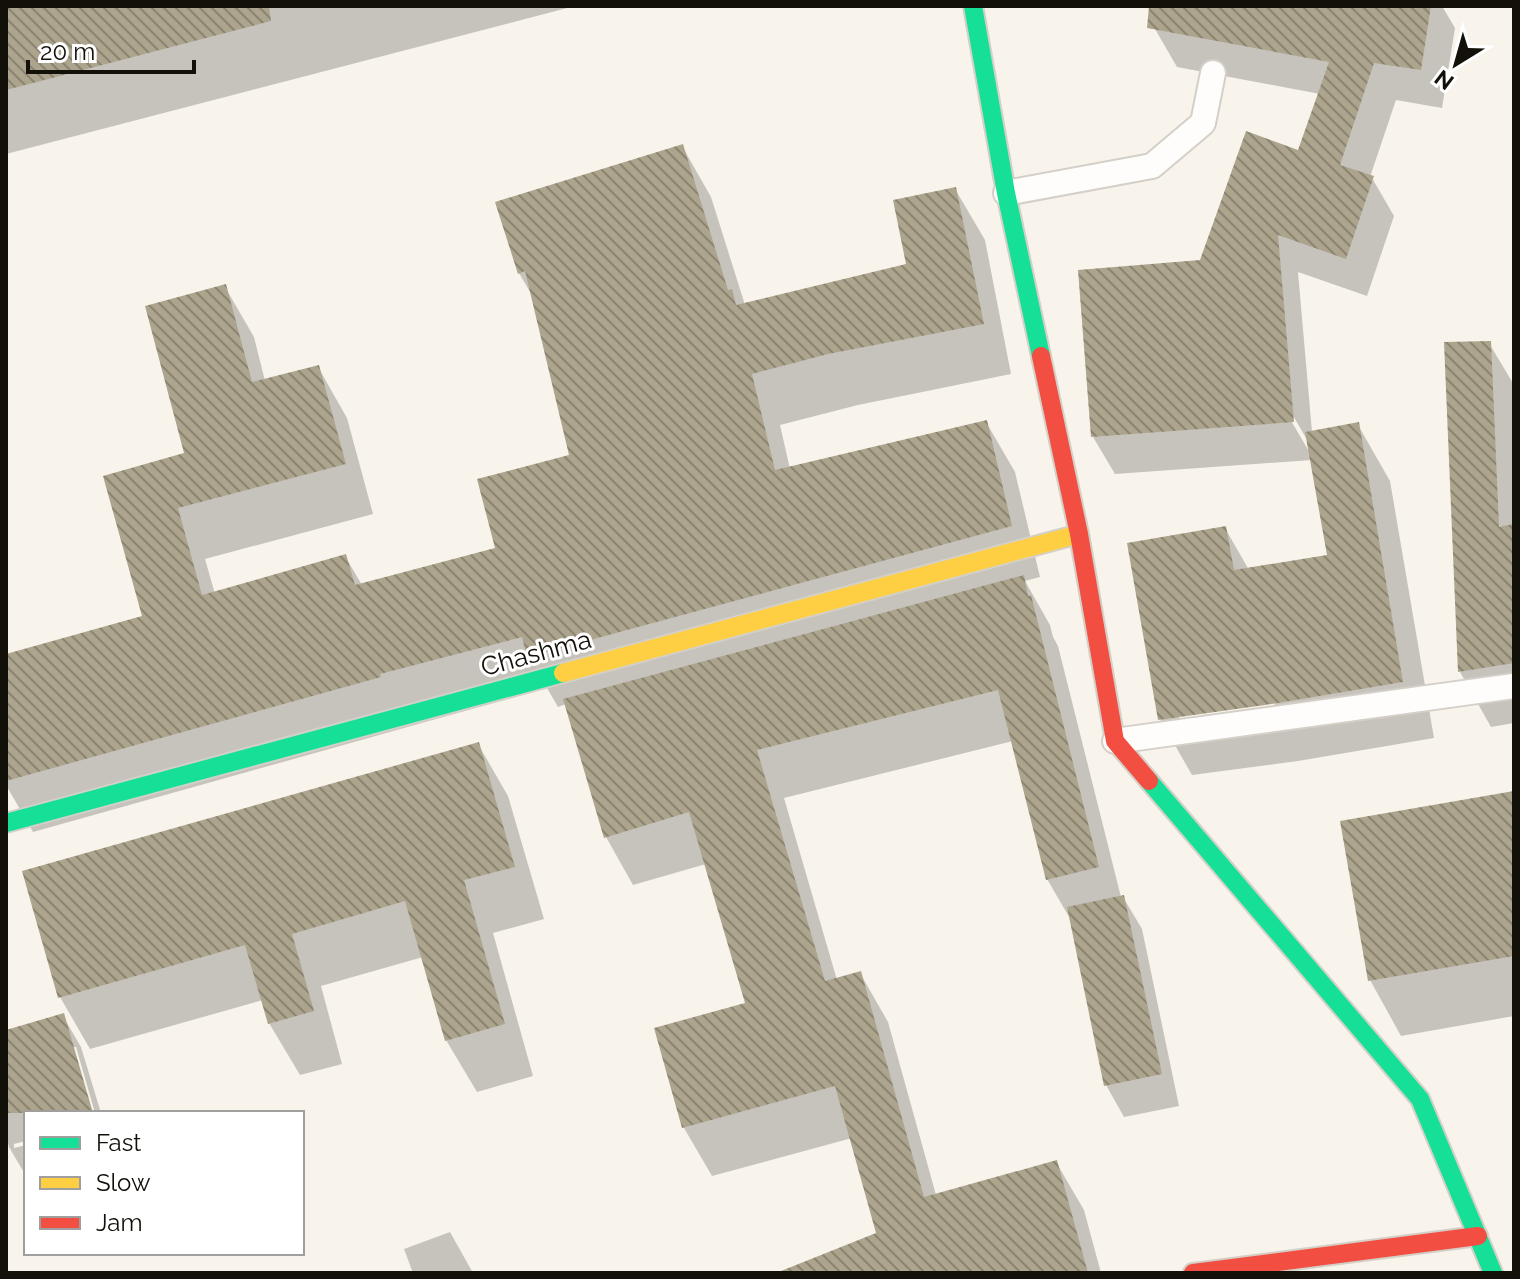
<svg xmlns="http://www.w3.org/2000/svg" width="1520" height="1279" font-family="Raleway,sans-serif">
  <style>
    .shadow { fill: #0003; fill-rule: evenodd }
    .building { fill: url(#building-back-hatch) }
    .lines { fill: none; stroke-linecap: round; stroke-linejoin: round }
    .lane-casing { stroke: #d4d0c8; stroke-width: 28 }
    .fast-casing { stroke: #d4d0c8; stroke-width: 22 }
    .slow-casing { stroke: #d4d0c8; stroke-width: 22 }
    .jam-casing { stroke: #d4d0c8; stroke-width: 22 }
    .lane { stroke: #fefdfc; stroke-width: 24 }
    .fast { stroke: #16e098; stroke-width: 18 }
    .slow { stroke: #ffcf43; stroke-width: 18 }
    .jam { stroke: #f24e42; stroke-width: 18 }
    .labels { text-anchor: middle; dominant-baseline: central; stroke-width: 6; stroke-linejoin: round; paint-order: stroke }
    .street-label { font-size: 26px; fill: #131009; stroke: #fff }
  </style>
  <defs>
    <pattern id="building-back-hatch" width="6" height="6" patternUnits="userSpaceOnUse" patternTransform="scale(2)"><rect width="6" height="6" fill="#aca48d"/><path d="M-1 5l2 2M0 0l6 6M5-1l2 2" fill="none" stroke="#8b8471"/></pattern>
  </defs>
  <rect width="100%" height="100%" fill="#f8f4eb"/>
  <g class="shadow">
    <path d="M6 6H575L6 154Z"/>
    <path d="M1159 6H1442L1455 28 1442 108 1396 100 1370 177 1372 178 1394 216 1367 296 1298 272 1312 432 1358 425 1390 481 1434 738 1298 761 1192 775 1160 719 1225 528 1249 570 1329 556 1312 460 1115 474 1093 437 1202 262 1300 152 1320 94 1177 67 1155 29ZM1291 412 1310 445V453L1287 414ZM1275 702V706L1179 719V715Z"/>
    <path d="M682 146 711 197 745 305 908 265 955 189 985 240 1011 374 858 405 780 425 790 469 986 422 1015 472 1040 577 1025 581 1050 625 1053 637 1058 646 1121 897H1123L1142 929 1179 1106 1124 1117 1106 1085 1072 922 1047 879 1013 741 784 798 837 980 860 973 888 1022 936 1195 1056 1162 1084 1210 1101 1273H781L878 1234 852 1138 712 1176 684 1128 656 1029 747 1004 706 864 633 885 606 837 566 704 558 707 547 688 33 832 6 785V656L145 617 187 455 225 287 254 337 265 381 318 367 347 418 373 514 205 559 215 594 345 556 362 585 497 549 572 457 533 297 519 273Z"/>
    <path d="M1489 343 1514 385V723L1491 727 1460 672 1446 344Z"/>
    <path d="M478 744 508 796 544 919 493 933 533 1076 477 1092 446 1040 423 957 321 986 342 1064 300 1075 269 1023 263 1000 90 1049 60 997Z"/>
    <path d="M1514 793V1016L1401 1036 1370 980Z"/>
    <path d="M63 1016 81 1047 101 1113H95L76 1047H72L91 1113H26V1141L14 1144V1148L26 1145V1176L9 1147 6 1136V1032Z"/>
    <path d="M450 1232 473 1273H413L404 1249Z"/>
  </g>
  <g class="building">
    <path d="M6 6H269L271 21 6 90Z"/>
    <path d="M1149 6H1431L1421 70 1374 63 1340 165 1374 176 1346 259 1278 235 1294 422 1091 437 1078 270 1200 260 1246 131 1298 150 1329 62 1147 28Z"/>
    <path d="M683 144 728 290 732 289 736 305 906 264 893 200 956 187 984 324 828 354 752 374 775 470 987 420 1012 526 527 657 522 637 380 674 381 677 6 781V654L142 616 103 476 184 453 145 306 226 284 252 382 319 365 346 464 178 508 202 595 346 554 355 585 495 548 477 479 569 455 525 271 518 274 495 202Z"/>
    <path d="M1491 341 1499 527 1514 524V663L1458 672 1444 342Z"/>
    <path d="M1359 422 1403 682 1265 705 1158 720 1127 543 1226 526 1234 570 1327 555 1305 432Z"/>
    <path d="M1024 575 1028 596 1031 595 1099 867 1046 880 998 690 757 750 825 981 861 971 924 1197 1057 1160 1088 1273H782L781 1271 876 1233 835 1086 682 1128 654 1028 745 1003 689 812 604 838 563 699Z"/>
    <path d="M479 742 515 867 464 880 505 1024 445 1041 405 901 292 934 314 1011 268 1024 245 945 58 998 22 871Z"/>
    <path d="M1514 791V956L1368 981 1340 821Z"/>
    <path d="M1124 895 1162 1074 1104 1086 1067 907Z"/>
    <path d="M64 1013 93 1113H6V1030Z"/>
  </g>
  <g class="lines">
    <g class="lane-casing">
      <g id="lane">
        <path d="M1006 193 1152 166 1203 123 1213 73"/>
        <path d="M1115 741 1514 686"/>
      </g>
    </g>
    <g class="fast-casing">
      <g id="fast">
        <path d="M973 6 1006 193 1041 356"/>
        <path d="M1149 781 1420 1099 1493 1273"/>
        <path d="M6 823 563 673"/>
      </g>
    </g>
    <g class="slow-casing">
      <path id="slow" d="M563 673 1079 534"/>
    </g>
    <g class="jam-casing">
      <g id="jam">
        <path d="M1041 356 1079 534 1115 741 1149 781"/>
        <path d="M1193 1273 1478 1236"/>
      </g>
    </g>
    <use href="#lane" class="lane"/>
    <use href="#fast" class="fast"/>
    <use href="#slow" class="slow"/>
    <use href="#jam" class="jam"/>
  </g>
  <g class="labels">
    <g class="street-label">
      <text transform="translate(536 653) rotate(-15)">Chashma</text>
    </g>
  </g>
  <rect width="1520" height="1279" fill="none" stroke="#131009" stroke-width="16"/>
  <rect x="24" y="1111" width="280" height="144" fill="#ffffff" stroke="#a19f9d" stroke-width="2"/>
  <rect x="40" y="1137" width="40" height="12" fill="#16e098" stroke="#a19f9d" stroke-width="2"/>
  <text x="96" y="1151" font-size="24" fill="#131009">Fast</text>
  <rect x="40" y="1177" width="40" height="12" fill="#ffcf43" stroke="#a19f9d" stroke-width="2"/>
  <text x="96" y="1191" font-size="24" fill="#131009">Slow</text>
  <rect x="40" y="1217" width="40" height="12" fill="#f24e42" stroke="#a19f9d" stroke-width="2"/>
  <text x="96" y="1231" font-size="24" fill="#131009">Jam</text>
  <g transform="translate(1456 64) rotate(217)" stroke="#ffffff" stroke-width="6" paint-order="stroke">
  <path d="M0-6L14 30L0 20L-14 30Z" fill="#131009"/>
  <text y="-12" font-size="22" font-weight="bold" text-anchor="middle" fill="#131009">N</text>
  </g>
  <path d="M28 60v12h166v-12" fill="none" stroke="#131009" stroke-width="4"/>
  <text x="40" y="60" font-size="24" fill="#131009" stroke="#ffffff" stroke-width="6" paint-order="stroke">20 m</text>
</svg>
